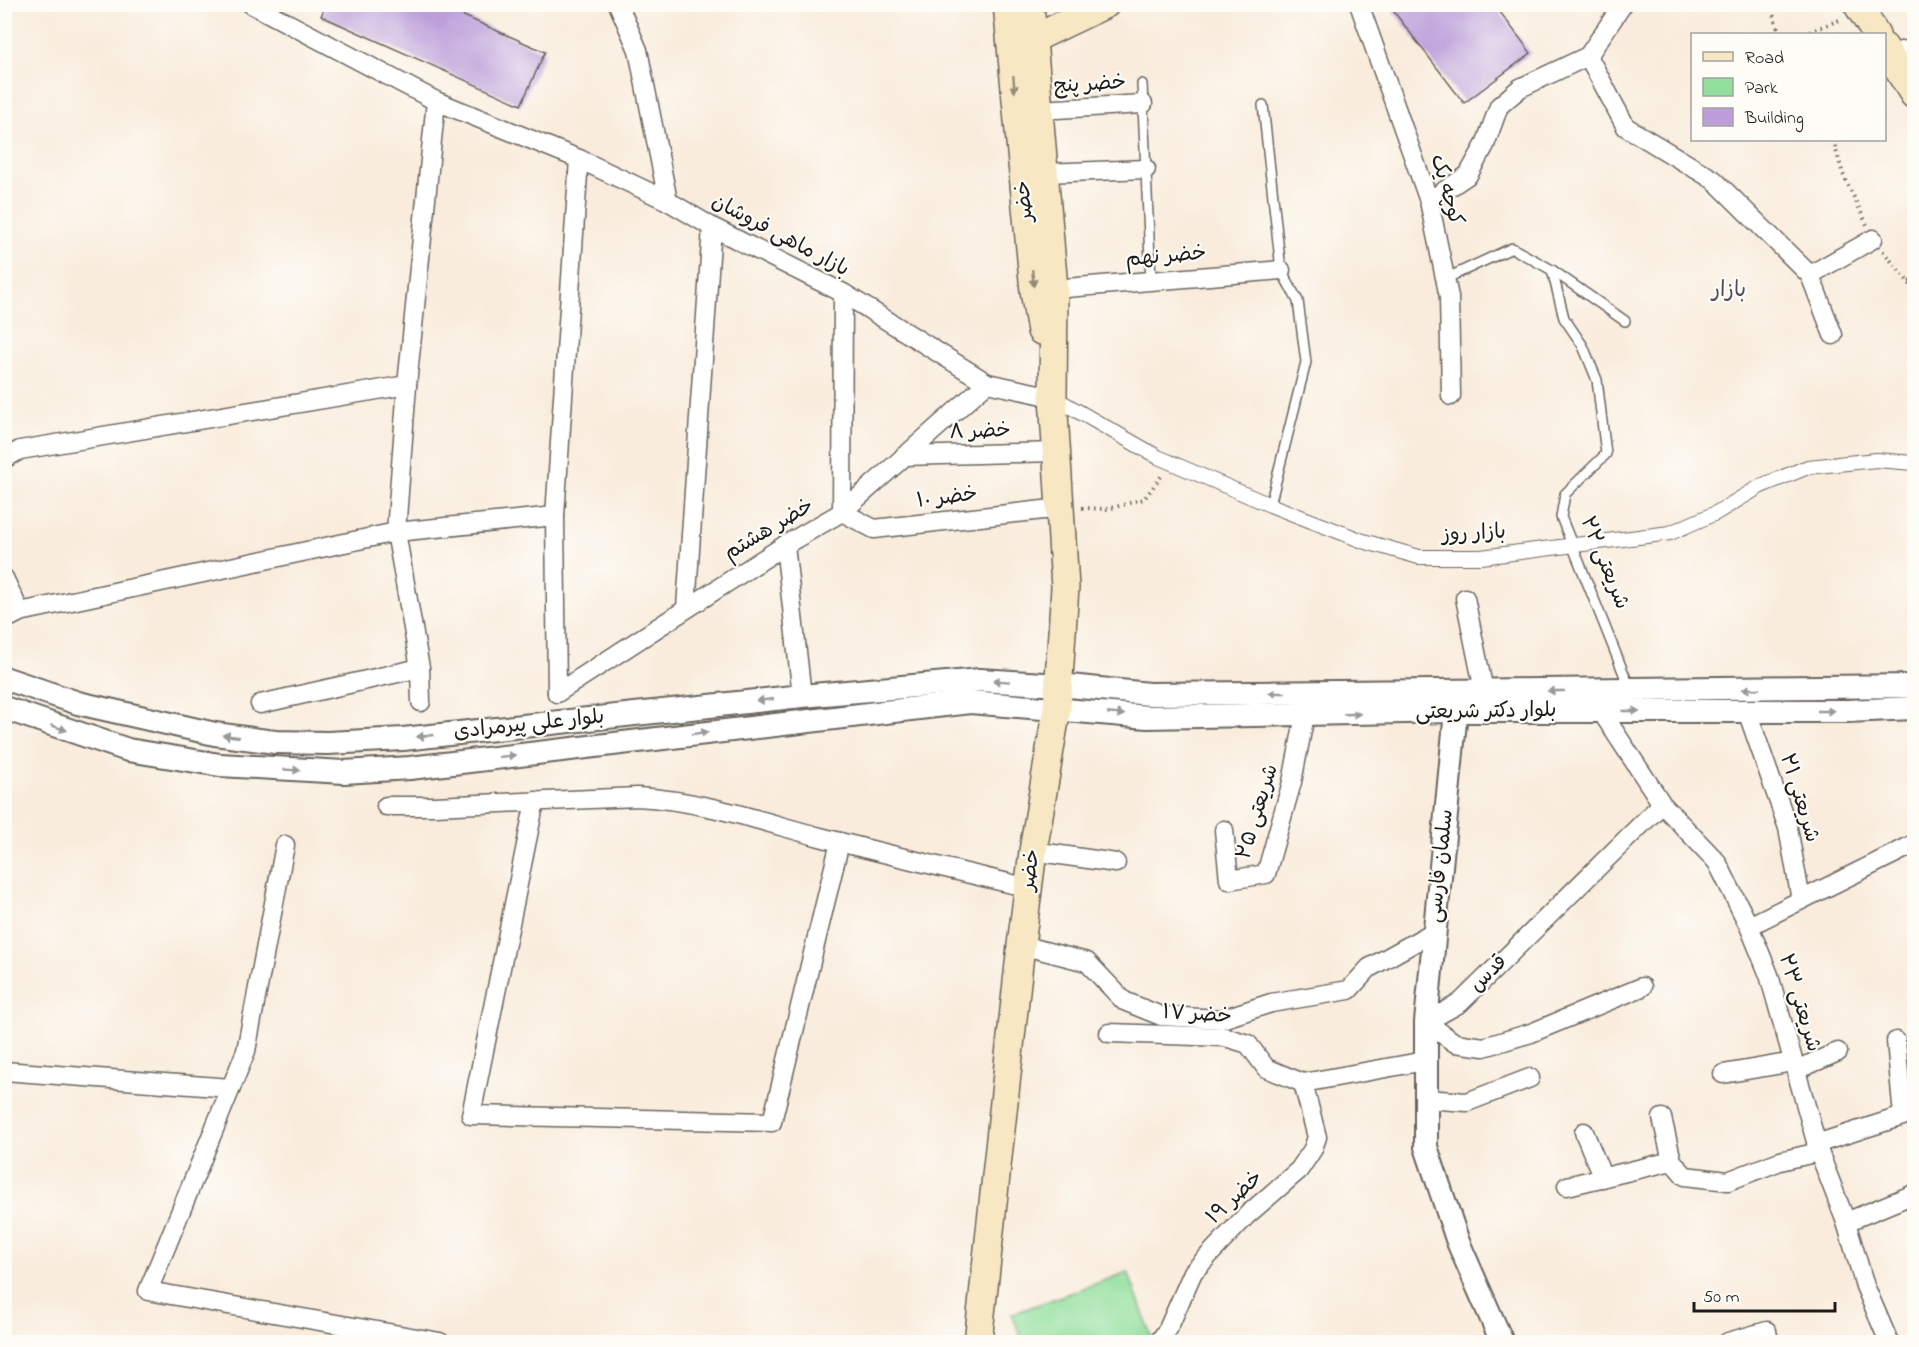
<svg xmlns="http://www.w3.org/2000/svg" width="1919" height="1347" font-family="'Indie Flower','Playpen Sans Arabic',sans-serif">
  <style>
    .green { fill: #92df9d; stroke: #577e5c; stroke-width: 1.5 }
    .building { fill: #bc9fda }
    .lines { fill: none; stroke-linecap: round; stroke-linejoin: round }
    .service-casing { stroke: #69655f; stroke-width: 12 }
    .pedestrian-casing { stroke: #69655f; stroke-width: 16 }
    .minor-casing { stroke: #69655f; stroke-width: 21 }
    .tertiary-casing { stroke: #69655f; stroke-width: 26 }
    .secondary-casing { stroke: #69655f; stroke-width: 30 }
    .path { stroke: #69655f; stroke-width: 4; stroke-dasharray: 1.5 4.5; stroke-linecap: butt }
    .service { stroke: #fff; stroke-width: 9 }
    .pedestrian { stroke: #fff; stroke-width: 14 }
    .minor { stroke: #fff; stroke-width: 18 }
    .tertiary { stroke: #fff; stroke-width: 22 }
    .secondary { stroke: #f7e8c3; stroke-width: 27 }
    .oneway { fill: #948c78 }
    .oneway2 { fill: #999 }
    .labels { text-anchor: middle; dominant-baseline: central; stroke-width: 4.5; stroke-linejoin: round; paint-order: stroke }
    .street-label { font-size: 21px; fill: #1c1c1c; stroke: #fdfcf7 }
    .neighbourhood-label { font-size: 22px; fill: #544a5e; stroke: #fdfcf7 }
  </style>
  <rect width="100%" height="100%" fill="#fdfcf7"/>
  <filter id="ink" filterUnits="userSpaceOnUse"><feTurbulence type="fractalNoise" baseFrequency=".0167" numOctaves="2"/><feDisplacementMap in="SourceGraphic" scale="12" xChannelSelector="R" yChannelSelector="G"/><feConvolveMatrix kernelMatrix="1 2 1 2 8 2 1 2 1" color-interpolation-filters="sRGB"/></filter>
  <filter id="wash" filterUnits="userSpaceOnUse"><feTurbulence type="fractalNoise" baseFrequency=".008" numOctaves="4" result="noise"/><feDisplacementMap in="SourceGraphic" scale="24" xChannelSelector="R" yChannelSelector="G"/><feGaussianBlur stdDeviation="1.35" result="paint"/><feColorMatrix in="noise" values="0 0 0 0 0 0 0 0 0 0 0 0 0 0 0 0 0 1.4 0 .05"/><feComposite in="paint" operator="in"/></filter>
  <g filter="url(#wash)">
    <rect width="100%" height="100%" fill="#f9ecdc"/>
    <path class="green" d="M1128 1272 1152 1338 1137 1342H1023L1012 1314Z"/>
    <g id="blocks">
      <g class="building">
        <path d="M326 4H437L545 52 521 105 321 16Z"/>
        <path d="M1388 4H1494L1531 53 1464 103Z"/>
      </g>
    </g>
  </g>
  <g filter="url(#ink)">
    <use href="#blocks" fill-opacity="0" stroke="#69655f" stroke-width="1.5"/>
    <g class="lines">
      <g class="service-casing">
        <g id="service">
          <path d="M1142 84 1151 281"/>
          <path d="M1263 105 1281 270 1298 301 1306 362 1270 505"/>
          <path d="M1552 270 1625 321"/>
          <path d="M1445 279 1512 248 1552 270 1564 318 1583 346 1597 380 1606 454 1565 494 1561 517 1630 689"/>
        </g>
      </g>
      <g class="pedestrian-casing">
        <path id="pedestrian" d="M1053 397 1158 457 1270 505 1363 541 1419 557H1481L1670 533 1716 513 1761 486 1808 467 1876 460 1914 463"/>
      </g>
      <g class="minor-casing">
        <g id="minor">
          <path d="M251 4 436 101 579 159 668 201"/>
          <path d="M618 4 638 50 668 201 712 227 843 293 987 383 1053 397"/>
          <path d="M1359 4 1429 201 1449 297 1451 396"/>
          <path d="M1889 54 1914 48"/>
          <path d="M1588 56 1626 127 1714 180 1810 275 1833 335"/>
          <path d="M1039 110 1143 104"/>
          <path d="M1044 173 1146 169"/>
          <path d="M1429 201 1468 175 1485 145 1499 106 1520 88 1588 56 1623 4"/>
          <path d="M1810 275 1873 239"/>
          <path d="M1054 289 1281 270"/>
          <path d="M843 293 842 512 874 529 1061 508"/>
          <path d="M904 456 1057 452"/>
          <path d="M4 459 20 450 407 385"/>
          <path d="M785 545 802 696"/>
          <path d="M4 578 20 612 4 620"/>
          <path d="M1465 598 1484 691"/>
          <path d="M686 608 712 227"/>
          <path d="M20 612 396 532 555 516"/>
          <path d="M557 693 555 516 579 159"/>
          <path d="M557 693 785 545 842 512 987 383"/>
          <path d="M421 702 420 668 396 532 407 385 436 101"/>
          <path d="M260 704 420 668"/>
          <path d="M1601 711 1662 804 1717 862 1749 926 1769 975 1819 1152 1846 1222 1865 1286 1889 1342"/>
          <path d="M1747 711 1788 828 1801 900"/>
          <path d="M535 801 471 1115 772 1122 840 842"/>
          <path d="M386 806H435L637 797C700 800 760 821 820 837 889 855 959 871 1029 888"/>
          <path d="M1224 830 1229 880 1266 874 1292 782 1305 715"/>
          <path d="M285 845 246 1051 148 1291 440 1342"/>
          <path d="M1033 851 1116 863"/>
          <path d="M1749 926 1914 844"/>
          <path d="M1021 945 1087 962 1124 1001 1161 1016 1222 1019 1271 1003 1349 990 1369 968 1435 931"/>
          <path d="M1642 987 1531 1033 1484 1047 1455 1043 1426 1022 1460 1003 1662 804"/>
          <path d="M1109 1033 1225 1037 1248 1044 1266 1068 1303 1083"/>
          <path d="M1796 1070 1838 1052"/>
          <path d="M4 1071 231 1088"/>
          <path d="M1723 1074 1793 1062"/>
          <path d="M1303 1083 1425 1061"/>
          <path d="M1426 1099 1467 1102 1530 1078"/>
          <path d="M1662 1118 1672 1161"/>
          <path d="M1584 1132 1603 1178"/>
          <path d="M1816 1144 1903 1116 1896 1041"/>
          <path d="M1567 1186 1672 1161 1685 1176 1728 1181 1780 1161 1819 1152"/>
          <path d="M1846 1222 1914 1194"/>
          <path d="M1159 1342 1168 1329 1193 1272 1246 1216 1299 1170 1313 1149 1317 1137 1303 1083"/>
          <path d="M1728 1342 1767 1331 1769 1342"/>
        </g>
      </g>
      <g class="tertiary-casing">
        <g id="tertiary">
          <path d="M4 678 78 703 215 734 275 742 328 743 403 739 802 696 980 680 1060 685 1149 694 1914 686"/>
          <path d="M4 708 128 750 220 765 344 772 410 768 970 702 1147 717 1456 711H1847L1914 708"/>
          <path d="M1456 711 1426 1022V1147L1458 1242 1502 1342"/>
        </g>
      </g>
      <g class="secondary-casing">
        <g id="secondary">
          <path d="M1007 4 1034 291 1041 331"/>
          <path d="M1857 4 1876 34"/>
          <path d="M1016 40 1033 39 1106 4"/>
          <path d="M1884 47 1914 95"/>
          <path d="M978 1342 1021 945 1033 851 1057 708 1065 587 1053 397 1054 289 1030 4"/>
        </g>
      </g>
      <g class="path">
        <path d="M1769 4 1780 34"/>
        <path d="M1804 34 1842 19"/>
        <path d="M1833 140 1843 174 1867 225"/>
        <path d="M1883 251 1914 289"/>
        <path d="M1909 282 1914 280"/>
        <path d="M1082 508 1108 509 1144 499 1163 474"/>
      </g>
      <use href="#service" class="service"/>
      <use href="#pedestrian" class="pedestrian"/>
      <use href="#minor" class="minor"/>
      <use href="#tertiary" class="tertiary"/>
      <use href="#secondary" class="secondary"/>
    </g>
    <defs><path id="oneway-solid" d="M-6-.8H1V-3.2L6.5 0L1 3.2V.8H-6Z" transform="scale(1.5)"/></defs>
    <g class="oneway">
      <use href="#oneway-solid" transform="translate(1014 84) rotate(85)"/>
      <use href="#oneway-solid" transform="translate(1033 278) rotate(85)"/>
    </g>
    <g class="oneway2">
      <use href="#oneway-solid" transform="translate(1001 681) rotate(-176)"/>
      <use href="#oneway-solid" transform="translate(1751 689) rotate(179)"/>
      <use href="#oneway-solid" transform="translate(1556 691) rotate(180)"/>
      <use href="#oneway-solid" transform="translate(1277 693) rotate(180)"/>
      <use href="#oneway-solid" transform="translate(765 700) rotate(174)"/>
      <use href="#oneway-solid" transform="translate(1631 711)"/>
      <use href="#oneway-solid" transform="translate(1826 711)"/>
      <use href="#oneway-solid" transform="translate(1116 714) rotate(5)"/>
      <use href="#oneway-solid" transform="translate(1352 714) rotate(-2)"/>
      <use href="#oneway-solid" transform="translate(59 728) rotate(18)"/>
      <use href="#oneway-solid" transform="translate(700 733) rotate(-7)"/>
      <use href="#oneway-solid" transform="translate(231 736) rotate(-173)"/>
      <use href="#oneway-solid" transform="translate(425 736) rotate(174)"/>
      <use href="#oneway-solid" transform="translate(507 756) rotate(-7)"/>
      <use href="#oneway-solid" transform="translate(292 770) rotate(3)"/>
    </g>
  </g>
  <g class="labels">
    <g class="street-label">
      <text transform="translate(1090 85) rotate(-3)">خضر پنج</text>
      <text transform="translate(1446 190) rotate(74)">کوچه یک</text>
      <text transform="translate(1025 201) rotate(-95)">خضر</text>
      <text transform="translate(780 236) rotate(28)">بازار ماهی فروشان</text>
      <text transform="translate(1166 257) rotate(-5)">خضر نهم</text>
      <text transform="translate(980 432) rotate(-2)">خضر ۸</text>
      <text transform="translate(947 498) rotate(-7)">خضر ۱۰</text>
      <text transform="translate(769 530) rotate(-31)">خضر هشتم</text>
      <text transform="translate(1474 534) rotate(-3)">بازار روز</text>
      <text transform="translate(1604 563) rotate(68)">شریعتی ۲۲</text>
      <text transform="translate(1486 712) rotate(-1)">بلوار دکتر شریعتی</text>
      <text transform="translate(529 725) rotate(-6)">بلوار علی پیرمرادی</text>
      <text transform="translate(1799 798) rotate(73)">شریعتی ۲۱</text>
      <text transform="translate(1258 812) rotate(-73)">شریعتی ۲۵</text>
      <text transform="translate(1441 866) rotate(-84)">سلمان فارسی</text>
      <text transform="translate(1031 870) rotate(-82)">خضر</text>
      <text transform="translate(1489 974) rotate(-45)">قدس</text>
      <text transform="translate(1799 1003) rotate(73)">شریعتی ۲۳</text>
      <text transform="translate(1197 1015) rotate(4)">خضر ۱۷</text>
      <text transform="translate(1235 1198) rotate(-43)">خضر ۱۹</text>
    </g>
    <g class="neighbourhood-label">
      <text x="1729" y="291">بازار</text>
    </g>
  </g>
  <rect width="1919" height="1347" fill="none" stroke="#fdfcf7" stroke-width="24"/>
  <rect x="1691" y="33" width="195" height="108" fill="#fdfcf7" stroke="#a3a29f" stroke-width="1.5"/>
  <rect x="1703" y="52" width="30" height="9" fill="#f7e8c3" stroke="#a3a29f" stroke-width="1.5"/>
  <text x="1745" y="63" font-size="18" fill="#1c1c1c">Road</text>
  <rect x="1703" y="78" width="30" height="18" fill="#92df9d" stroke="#a3a29f" stroke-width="1.5"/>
  <text x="1745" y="93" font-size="18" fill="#1c1c1c">Park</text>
  <rect x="1703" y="108" width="30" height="18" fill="#bc9fda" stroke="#a3a29f" stroke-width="1.5"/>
  <text x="1745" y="123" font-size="18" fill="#1c1c1c">Building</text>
  <path d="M1694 1302v9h141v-9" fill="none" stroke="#1c1c1c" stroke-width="3"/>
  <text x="1703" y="1302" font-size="18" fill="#1c1c1c" stroke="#fdfcf7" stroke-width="4.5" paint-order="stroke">50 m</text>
</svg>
